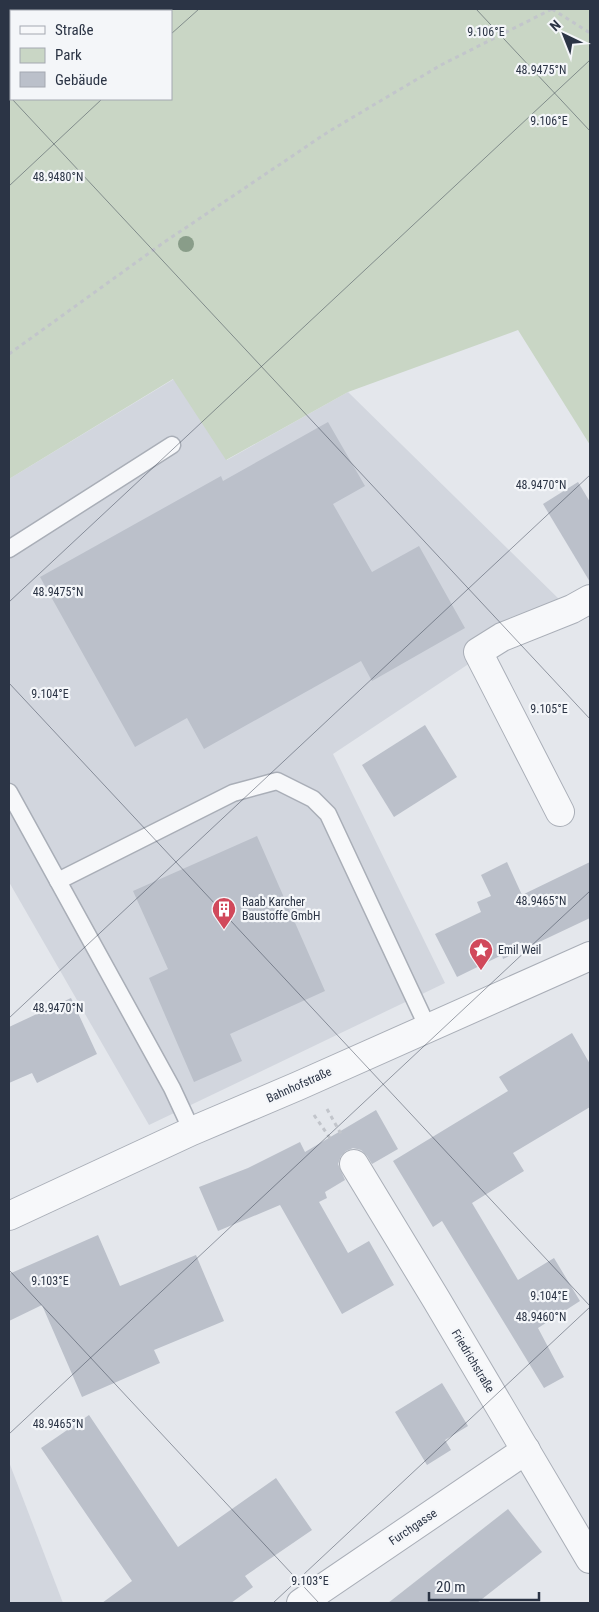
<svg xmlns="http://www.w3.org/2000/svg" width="599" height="1612" font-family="'Roboto Condensed',sans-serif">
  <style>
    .built { fill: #d2d6de }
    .green { fill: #c9d6c5; fill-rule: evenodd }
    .building { fill: #bbc0ca }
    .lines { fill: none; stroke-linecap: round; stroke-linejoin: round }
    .service-casing { stroke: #a9aeb7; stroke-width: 19 }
    .minor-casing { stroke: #a9aeb7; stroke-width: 30 }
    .tertiary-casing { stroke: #a9aeb7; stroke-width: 30 }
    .path { stroke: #c2c5cb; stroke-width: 3; stroke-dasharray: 4 4; stroke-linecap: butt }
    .service { stroke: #f7f8fa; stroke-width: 16 }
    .minor { stroke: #f7f8fa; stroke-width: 28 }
    .tertiary { stroke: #f7f8fa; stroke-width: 28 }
    .tree { fill: #899d89 }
    .ticks { fill: none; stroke: #2b3445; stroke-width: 1; stroke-opacity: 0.45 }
    .labels { text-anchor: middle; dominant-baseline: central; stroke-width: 4.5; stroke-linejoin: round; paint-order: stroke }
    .poi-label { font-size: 12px; fill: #2b3445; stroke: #f4f6f9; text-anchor: start }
    .street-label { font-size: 12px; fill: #2b3445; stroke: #f4f6f9 }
    .ticks-label { font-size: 12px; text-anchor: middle; fill: #2b3445; stroke: #f4f6f9; stroke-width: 4.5; stroke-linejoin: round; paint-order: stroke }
  </style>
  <rect width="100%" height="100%" fill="#e4e7ec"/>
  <g class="built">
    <path d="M174 379 227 460 348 392 562 602 333 754 445 983 149 1125 9 882V479Z"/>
    <path d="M9 1462 63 1603H9Z"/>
  </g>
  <path class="green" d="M9 9H590V445L518 330 348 392 226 460 173 379 9 479ZM11 11H171V99H11Z"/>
  <g class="building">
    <path d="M328 422 365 486 333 504 372 572 419 546 465 628 372 681 361 661 204 749 187 718 135 747 40 577 221 476 223 481Z"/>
    <path d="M578 482 590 502V582L543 504Z"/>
    <path d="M425 725 457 777 394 817 362 765Z"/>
    <path d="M257 836 325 991 230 1034 242 1061 194 1082 149 978 168 969 133 891Z"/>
    <path d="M507 862 522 895 590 862V918L503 959 502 955 457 977 435 934 481 912 477 902 491 896 481 875Z"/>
    <path d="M71 998 97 1054 37 1083 32 1073 9 1083V1027Z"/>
    <path d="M572 1033 590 1064V1107L513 1153 524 1171 472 1203 518 1280 554 1258 580 1301 538 1328 564 1377 544 1388 442 1221 433 1227 393 1161 508 1091 499 1077Z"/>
    <path d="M376 1110 398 1149 372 1164 367 1156 361 1150 353 1148 346 1151 341 1156 338 1164 345 1180 325 1192 327 1198 319 1202 348 1253 369 1241 394 1285 342 1314 280 1205 218 1231 199 1187 248 1168 300 1142 305 1152Z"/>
    <path d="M98 1235 120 1286 196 1255 224 1321 154 1350 160 1363 82 1397 42 1305 9 1321V1274Z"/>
    <path d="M442 1383 468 1426 445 1440 451 1450 427 1465 395 1412Z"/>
    <path d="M89 1415 178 1547 276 1478 312 1530 245 1576 253 1587 231 1603H102L132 1581 41 1448Z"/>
    <path d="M508 1509 542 1552 477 1603H388Z"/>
  </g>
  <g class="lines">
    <g class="service-casing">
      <g id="service">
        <path d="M9 549 172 445"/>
        <path d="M9 792 58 881 233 793 277 781 313 799 328 814 428 1028"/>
        <path d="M58 881 172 1088 192 1131"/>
      </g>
    </g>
    <g class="minor-casing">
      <g id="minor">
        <path d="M560 812 478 652 502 637 572 609 590 599"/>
        <path d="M354 1164 436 1299 590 1559"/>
        <path d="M301 1603 526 1450"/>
      </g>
    </g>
    <g class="tertiary-casing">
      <path id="tertiary" d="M9 1216 192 1131 298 1086 590 956"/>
    </g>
    <g class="path">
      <path d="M552 9 590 33"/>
      <path d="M9 354 163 243 328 132 441 65 552 9"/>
      <path d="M327 1109 341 1134"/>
      <path d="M314 1115 332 1141"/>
    </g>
    <use href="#service" class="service"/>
    <use href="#minor" class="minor"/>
    <use href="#tertiary" class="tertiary"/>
  </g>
  <circle class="tree" cx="186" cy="244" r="8"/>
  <path class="ticks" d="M476 9 590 131M171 34 199 9M9 95 11 98M12 99 590 719M9 186 102 99M9 602 590 60M9 683 590 1306M9 1018 590 475M9 1270 319 1603M9 1434 590 891M273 1603 590 1307"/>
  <defs>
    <g id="building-pin" transform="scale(1.25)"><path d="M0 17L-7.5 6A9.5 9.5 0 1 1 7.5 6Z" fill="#d1495b" stroke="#f4f6f9"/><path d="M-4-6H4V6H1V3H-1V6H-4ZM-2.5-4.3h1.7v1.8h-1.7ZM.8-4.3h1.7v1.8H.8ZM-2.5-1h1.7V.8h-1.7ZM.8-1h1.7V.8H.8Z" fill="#fff"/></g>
    <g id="sight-pin" transform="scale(1.25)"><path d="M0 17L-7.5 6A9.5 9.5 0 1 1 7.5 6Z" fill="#d1495b" stroke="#f4f6f9"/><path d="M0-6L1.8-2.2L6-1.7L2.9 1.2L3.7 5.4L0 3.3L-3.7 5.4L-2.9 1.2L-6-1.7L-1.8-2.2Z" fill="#fff"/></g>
  </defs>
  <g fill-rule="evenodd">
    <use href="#building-pin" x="224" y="909"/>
    <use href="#sight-pin" x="481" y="950"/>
  </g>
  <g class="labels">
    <g class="poi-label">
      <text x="242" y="902">Raab Karcher<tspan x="242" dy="14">Baustoffe GmbH</tspan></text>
      <text x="498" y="950">Emil Weil</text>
    </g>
    <g class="street-label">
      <text transform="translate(299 1085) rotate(-24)">Bahnhofstraße</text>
      <text transform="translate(473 1361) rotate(59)">Friedrichstraße</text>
      <text transform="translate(413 1527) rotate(-34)">Furchgasse</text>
    </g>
  </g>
  <g class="ticks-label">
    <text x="486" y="36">9.106°E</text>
    <text x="541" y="74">48.9475°N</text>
    <text x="549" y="125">9.106°E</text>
    <text x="58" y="181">48.9480°N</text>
    <text x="541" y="489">48.9470°N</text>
    <text x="58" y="596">48.9475°N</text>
    <text x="50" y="698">9.104°E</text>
    <text x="549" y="713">9.105°E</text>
    <text x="541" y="905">48.9465°N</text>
    <text x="58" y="1012">48.9470°N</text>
    <text x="50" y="1285">9.103°E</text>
    <text x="549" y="1300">9.104°E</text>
    <text x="541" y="1321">48.9460°N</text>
    <text x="58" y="1428">48.9465°N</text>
    <text x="310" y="1585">9.103°E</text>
  </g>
  <rect width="599" height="1612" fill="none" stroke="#2b3445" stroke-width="20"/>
  <rect x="10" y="10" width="162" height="90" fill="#f4f6f9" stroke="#a4a8b1"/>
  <rect x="20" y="26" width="25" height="8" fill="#f7f8fa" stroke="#a4a8b1"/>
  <text x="55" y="35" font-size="15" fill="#2b3445">Straße</text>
  <rect x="20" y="48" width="25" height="15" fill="#c9d6c5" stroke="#a4a8b1"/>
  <text x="55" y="60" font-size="15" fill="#2b3445">Park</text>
  <rect x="20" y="72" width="25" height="15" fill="#bbc0ca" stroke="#a4a8b1"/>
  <text x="55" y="85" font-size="15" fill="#2b3445">Gebäude</text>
  <g transform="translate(564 35) rotate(317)" stroke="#f4f6f9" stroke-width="4" paint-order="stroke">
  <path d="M0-4L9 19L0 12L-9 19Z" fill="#2b3445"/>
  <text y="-8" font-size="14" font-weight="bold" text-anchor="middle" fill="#2b3445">N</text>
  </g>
  <path d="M429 1592v8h110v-8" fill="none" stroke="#2b3445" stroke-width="2.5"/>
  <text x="436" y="1592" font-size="15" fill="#2b3445" stroke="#f4f6f9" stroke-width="4" paint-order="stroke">20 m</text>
</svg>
